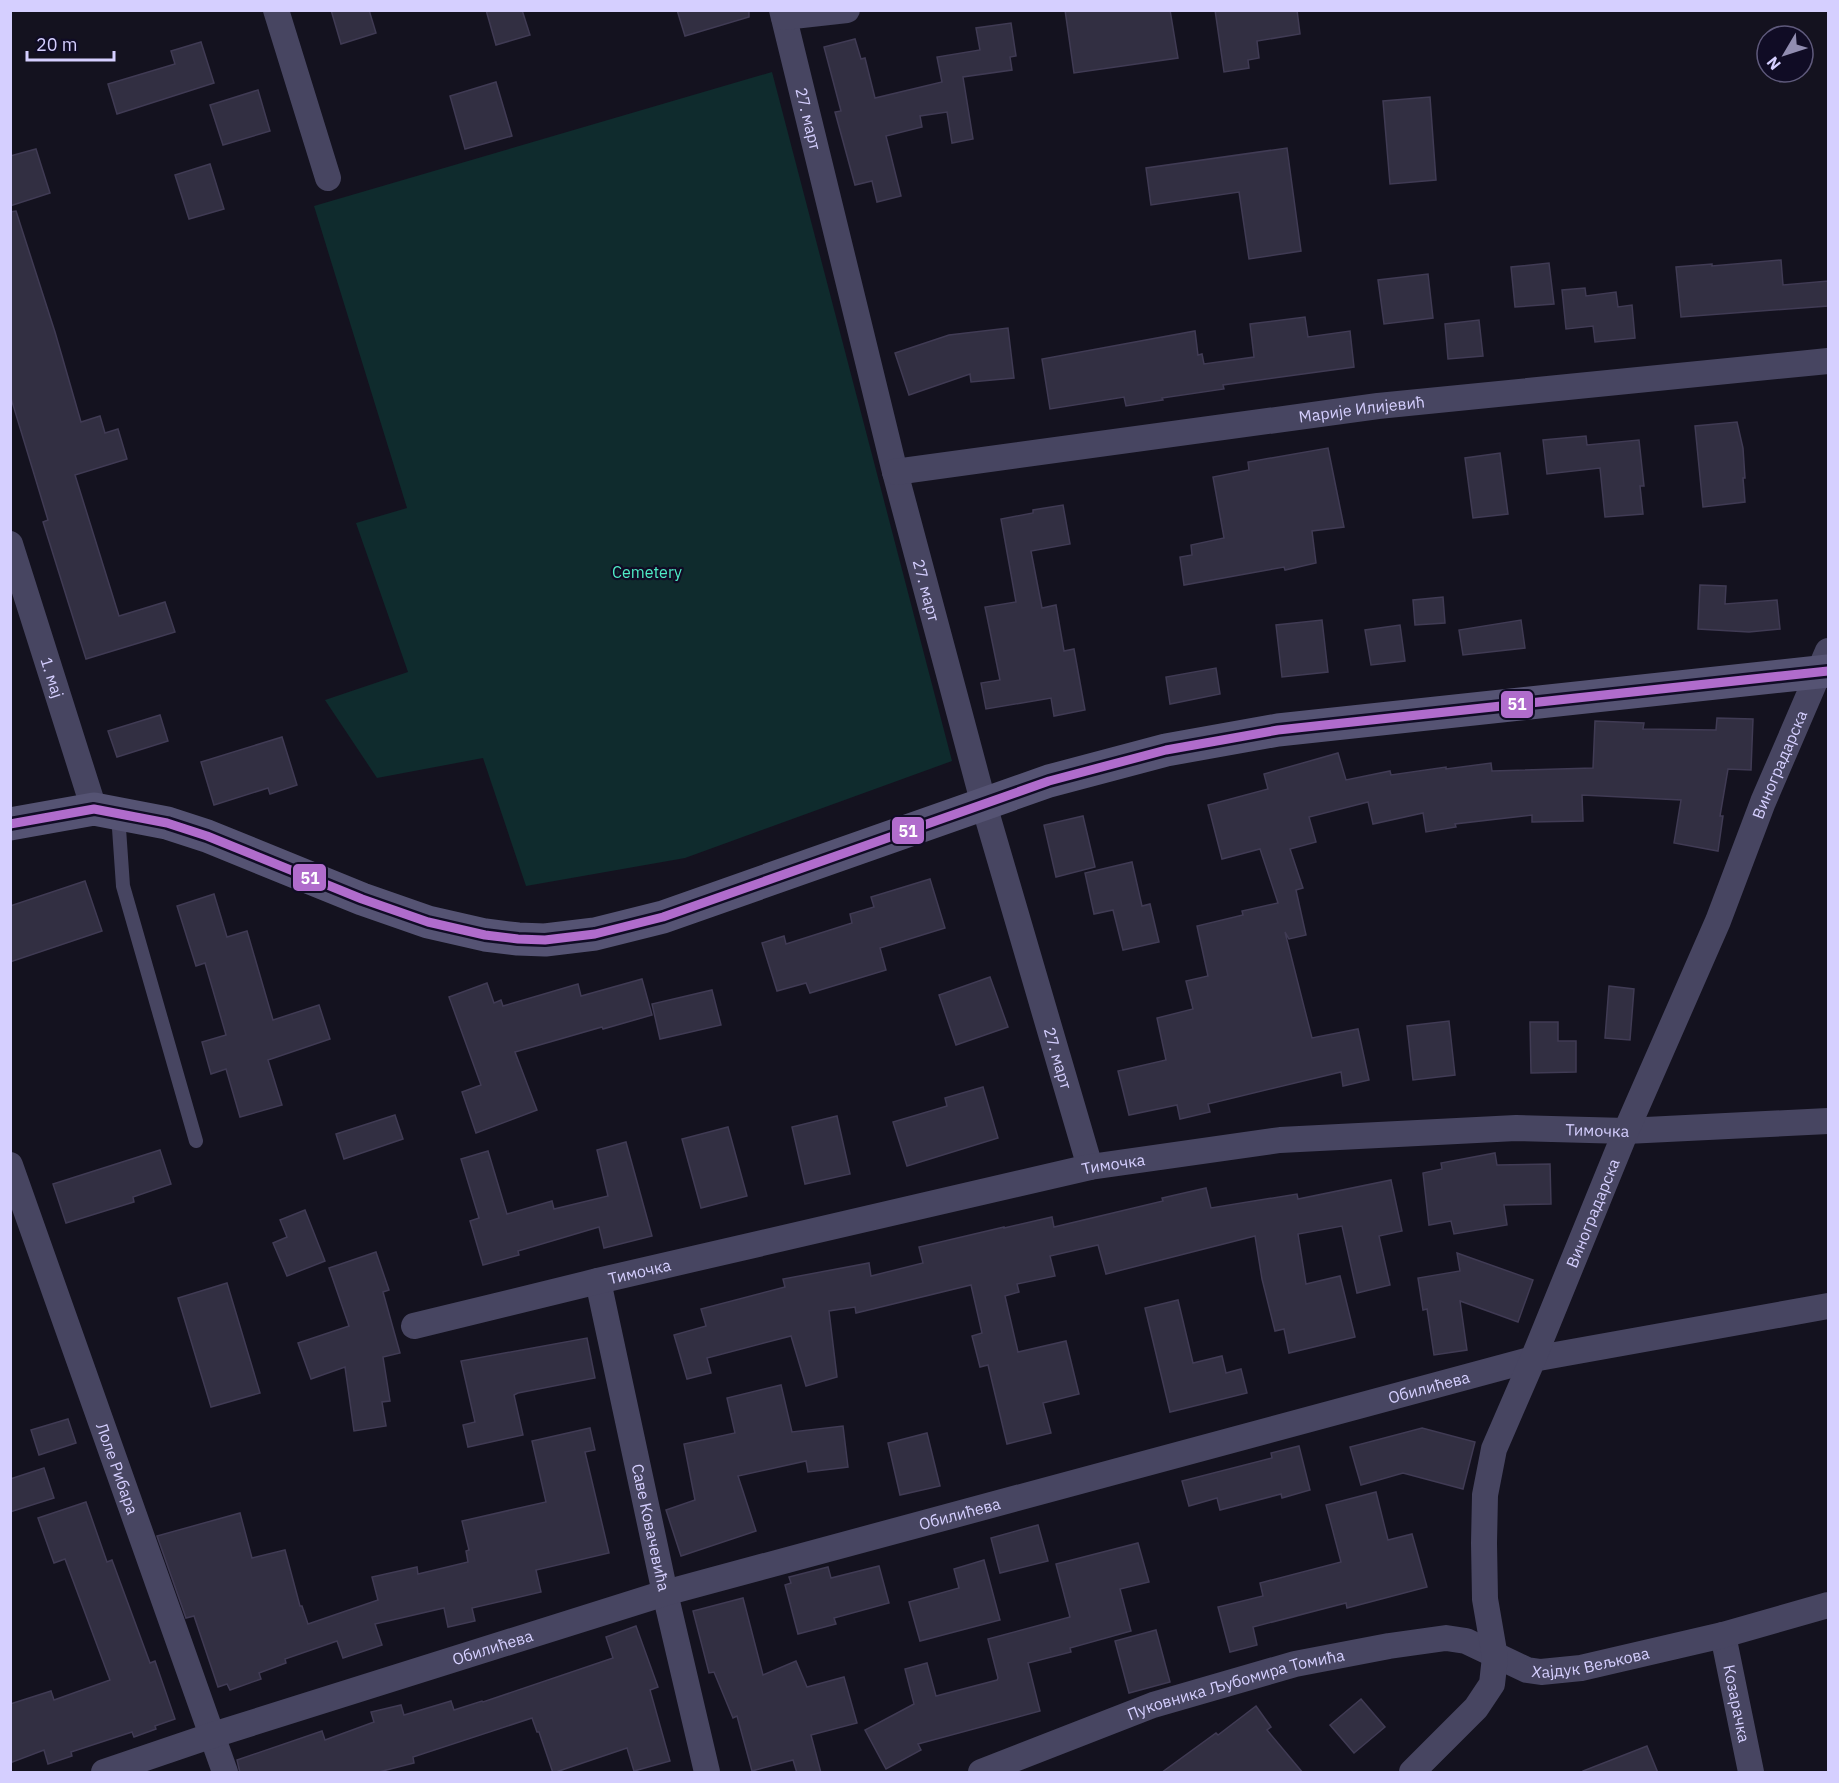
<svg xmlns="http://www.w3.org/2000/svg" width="1839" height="1783" font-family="'IBM Plex Sans',sans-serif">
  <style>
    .green { fill: #0f2b2d }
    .building { fill: #322f42; stroke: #403b54; stroke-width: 1.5 }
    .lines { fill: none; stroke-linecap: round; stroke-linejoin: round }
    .lane { stroke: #474561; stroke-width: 14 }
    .street { stroke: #474561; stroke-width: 26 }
    .secondary { stroke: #555373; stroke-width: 33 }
    .bus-1-casing { stroke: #100c25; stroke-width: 14 }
    .bus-1 { stroke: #b06ccc; stroke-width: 9 }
    .labels { text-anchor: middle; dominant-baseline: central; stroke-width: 4.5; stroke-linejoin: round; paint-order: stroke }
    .street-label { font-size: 16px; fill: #d5cfff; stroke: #100c25 }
    .park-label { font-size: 16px; fill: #4fecc6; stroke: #100c25 }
    .line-badge { stroke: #100c25; stroke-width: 2 }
    .badge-label { font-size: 16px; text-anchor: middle; font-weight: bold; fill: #fff }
  </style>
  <rect width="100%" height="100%" fill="#14121f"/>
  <path class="green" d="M772 72 952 761 685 858 526 886 483 758 377 778 325 700 408 672 356 523 407 508 314 206Z"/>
  <g class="building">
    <path d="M331 10H369L376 33 341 44Z"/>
    <path d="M486 10H522L530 35 496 45Z"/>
    <path d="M677 10H749V17L685 36Z"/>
    <path d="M1065 10H1170L1178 58 1074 73Z"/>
    <path d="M1215 10H1297L1300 34 1257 41 1259 58 1248 60 1249 68 1224 72Z"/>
    <path d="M1011 23 1016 56 1010 57 1012 70 963 77 973 139 952 143 947 112 920 116 922 127 886 136 901 196 877 202 872 181 855 185 835 112 841 111 824 47 855 39 861 59 865 58 875 98 942 82 937 57 980 50 976 28Z"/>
    <path d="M201 42 214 83 117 114 108 84 175 64 171 51Z"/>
    <path d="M496 82 512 136 465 149 450 96Z"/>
    <path d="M258 90 270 131 223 145 210 105Z"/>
    <path d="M1430 97 1436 180 1390 184 1383 101Z"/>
    <path d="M1287 148 1301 251 1249 259 1239 192 1151 205 1146 168Z"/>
    <path d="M36 149 50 193 10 206V156Z"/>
    <path d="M210 164 224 209 189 219 175 175Z"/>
    <path d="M16 211 55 332 81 422 100 416 105 433 118 429 127 459 75 475 119 616 165 602 175 632 86 659 43 522 48 520 10 395V212Z"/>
    <path d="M1781 260 1783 285 1828 281V306L1681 317 1676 267 1712 264V266Z"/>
    <path d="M1549 263 1554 304 1515 307 1511 267Z"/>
    <path d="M1428 274 1433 318 1384 324 1378 280Z"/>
    <path d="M1585 288 1586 296 1616 292 1618 307 1632 305 1635 338 1595 342 1593 326 1566 329 1562 290Z"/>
    <path d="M1305 317 1308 337 1350 331 1354 367 1223 385 1224 389 1162 398 1163 400 1126 406 1124 397 1050 409 1042 359 1195 331 1198 355 1202 354 1204 364 1254 357 1250 324Z"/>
    <path d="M1479 320 1483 356 1448 359 1445 324Z"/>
    <path d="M1008 328 1014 378 971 382 970 374 909 395 895 353 949 335Z"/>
    <path d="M1737 422 1743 448 1745 478H1743L1745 502 1703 507 1695 426Z"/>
    <path d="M1586 436 1587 445 1639 440 1644 486H1640L1643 514 1605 517 1600 468 1547 474 1543 440Z"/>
    <path d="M1328 448 1344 527 1312 531 1316 563 1285 570 1284 567 1184 585 1180 557 1192 555 1191 545 1224 538 1213 477 1249 470 1248 462Z"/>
    <path d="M1500 453 1508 514 1473 518 1465 458Z"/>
    <path d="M1063 505 1070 544 1031 551 1042 608 1056 605 1064 651 1074 649 1085 710 1054 716 1051 698 986 709 981 683 1000 680 985 607 1016 602 1001 519 1033 513V510Z"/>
    <path d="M1700 585 1726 586 1725 604 1777 600 1780 629 1749 632 1698 629Z"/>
    <path d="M1443 597 1445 623 1415 625 1413 600Z"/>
    <path d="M1322 620 1328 672 1282 677 1276 625Z"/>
    <path d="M1521 620 1525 648 1463 655 1459 630Z"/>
    <path d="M1400 625 1405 661 1371 665 1365 630Z"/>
    <path d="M1216 668 1220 694 1170 704 1166 677Z"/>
    <path d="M160 715 168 741 117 757 108 731Z"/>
    <path d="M1717 718 1753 719 1751 770 1728 769 1720 816H1723L1718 851 1674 843 1681 800 1582 795 1583 821 1532 822V815L1455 824 1456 827 1426 832 1423 813 1373 824 1368 802 1309 817 1316 842 1290 849 1303 888 1296 890 1306 935 1289 939 1285 932 1312 1038 1358 1029 1369 1080 1343 1086 1341 1072 1208 1104 1210 1112 1180 1119 1177 1105 1129 1115 1118 1071 1166 1060 1157 1018 1193 1009 1186 981 1208 976 1197 926 1243 915 1242 911 1278 903 1260 849 1222 859 1208 805 1268 789 1264 774 1338 753 1346 780 1390 771 1391 775 1446 767V769L1491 763 1492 771 1593 768 1595 721 1644 723 1643 729 1716 730Z"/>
    <path d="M282 737 297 785 270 794 268 788 214 805 201 762Z"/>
    <path d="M1083 816 1095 867 1056 877 1044 825Z"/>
    <path d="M1132 862 1142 906 1150 904 1159 942 1123 950 1113 910 1094 914 1085 873Z"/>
    <path d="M930 879 945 928 880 948 886 970 810 993 806 983 777 991 762 943 784 936 786 944 852 923 850 914 874 907 871 897Z"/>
    <path d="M85 881 102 931 10 962V906Z"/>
    <path d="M214 894 227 937 247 931 273 1020 319 1005 330 1039 268 1060 282 1105 240 1117 226 1069 211 1074 202 1042 226 1035 205 963 196 966 177 906Z"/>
    <path d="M990 977 1008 1027 956 1045 939 995Z"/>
    <path d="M642 979 652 1015 603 1029 602 1027 515 1052 537 1110 476 1133 462 1092 481 1085 449 997 487 983 494 1003 501 1000 503 1006 578 984 581 996Z"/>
    <path d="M1609 986 1634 989 1630 1040 1605 1038Z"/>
    <path d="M712 990 721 1025 660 1039 652 1004Z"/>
    <path d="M1449 1021 1455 1075 1413 1080 1407 1026Z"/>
    <path d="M1530 1022H1558V1041H1576V1072L1531 1073Z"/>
    <path d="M983 1087 998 1138 907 1166 893 1122 947 1106 945 1098Z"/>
    <path d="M395 1115 403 1139 344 1159 336 1134Z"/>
    <path d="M837 1116 850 1174 805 1184 792 1127Z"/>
    <path d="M728 1127 747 1196 701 1208 682 1139Z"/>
    <path d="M626 1142 652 1236 604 1248 599 1227 518 1251 519 1255 483 1265 470 1221 479 1218 461 1159 488 1151 507 1214 552 1201 554 1209 608 1196 597 1150Z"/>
    <path d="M160 1150 171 1184 133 1197 134 1202 66 1223 53 1184Z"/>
    <path d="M1495 1153 1497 1165 1550 1164 1551 1204 1504 1205 1507 1225 1454 1234 1451 1221 1429 1225 1423 1173 1442 1169 1441 1163Z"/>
    <path d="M1391 1180 1402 1231 1379 1236 1390 1285 1357 1293 1342 1226 1298 1234 1306 1284 1340 1276 1355 1337 1289 1353 1284 1329 1275 1331 1262 1279 1255 1236 1106 1274 1098 1245 1050 1256 1055 1276 1017 1284 1019 1292 1005 1296 1018 1352 1066 1341 1079 1394 1043 1403 1051 1433 1007 1444 988 1365 980 1367 972 1336 982 1333 971 1285 856 1313 855 1307 829 1311 837 1377 806 1386 791 1336 707 1358 711 1373 687 1379 674 1335 706 1326 701 1309 785 1287 783 1279 869 1263 871 1276 923 1263 919 1247 1004 1227V1228L1052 1217 1054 1227 1163 1201 1162 1198 1206 1188 1211 1208 1297 1194 1298 1199Z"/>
    <path d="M305 1210 325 1261 287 1276 273 1243 287 1237 280 1220Z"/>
    <path d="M376 1252 389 1290 383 1292 400 1353 383 1357 390 1401 382 1402 386 1426 354 1431 345 1367 311 1379 298 1343 349 1326 329 1268Z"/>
    <path d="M1457 1253 1533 1280 1518 1322 1460 1301 1467 1350 1434 1355 1427 1309 1423 1310 1418 1278 1460 1271Z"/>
    <path d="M227 1283 260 1393 211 1407 178 1298Z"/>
    <path d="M1178 1300 1193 1363 1222 1356 1226 1373 1241 1369 1247 1393 1170 1412 1145 1308Z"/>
    <path d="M587 1338 595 1378 518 1393 514 1395 523 1435 468 1447 463 1425 475 1422 461 1361Z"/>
    <path d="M781 1385 792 1432 843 1426 848 1467 808 1472 806 1461 738 1476 756 1531 681 1556 666 1510 695 1500 684 1444 735 1433 727 1398Z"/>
    <path d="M68 1419 76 1443 39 1455 31 1430Z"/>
    <path d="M590 1428 595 1450 585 1452 609 1553 536 1570 541 1592 472 1608 475 1621 448 1627 444 1608 375 1624 382 1645 343 1658 337 1641 285 1659 286 1663 259 1673 261 1679 230 1690 227 1684 218 1687 194 1616 186 1618 157 1536 240 1513 252 1558 285 1550 300 1606H302L308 1624 378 1600 372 1577 417 1567 418 1574 468 1562 466 1551 469 1550 462 1521 546 1502 532 1441Z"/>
    <path d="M1422 1428 1475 1442 1463 1489 1403 1473 1361 1485 1350 1447Z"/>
    <path d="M927 1433 940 1486 900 1495 888 1443Z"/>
    <path d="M1299 1446 1310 1490 1282 1498 1281 1494 1220 1510 1217 1498 1189 1506 1182 1481 1272 1458 1271 1453Z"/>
    <path d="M44 1468 54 1498 10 1512V1479Z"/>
    <path d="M1376 1492 1388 1540 1412 1534 1427 1587 1347 1608 1346 1603 1253 1627 1257 1645 1230 1652 1218 1607 1263 1596 1260 1583 1341 1562 1326 1505Z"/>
    <path d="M86 1502 107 1562 112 1560 150 1663 155 1661 175 1719 155 1726 156 1729 134 1737 132 1732 71 1752 72 1756 48 1764 44 1750 10 1763V1704L51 1691 54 1700 110 1680 65 1559 54 1563 38 1518Z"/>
    <path d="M1038 1525 1048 1561 1000 1573 991 1538Z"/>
    <path d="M1138 1543 1149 1582 1120 1589 1131 1631 1070 1648 1071 1652 1028 1663 1040 1711 918 1744 921 1750 886 1769 865 1730 914 1704 905 1669 927 1663 936 1696 997 1680 998 1678 988 1639 1070 1617 1056 1564Z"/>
    <path d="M984 1560 1000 1620 920 1641 909 1602 959 1588 954 1569Z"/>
    <path d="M879 1566 889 1603 834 1618 836 1624 798 1634 785 1585 791 1583 789 1577 828 1567 831 1578Z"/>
    <path d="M743 1598 763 1675 796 1661 807 1687 844 1677 857 1723 811 1735 821 1773H797L793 1760 752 1771 737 1716 733 1718 714 1672 709 1673 693 1611Z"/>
    <path d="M636 1626 658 1687 650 1690 670 1761 634 1771 627 1748 553 1773 539 1732H537L532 1718 413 1757 414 1763 375 1773H240L237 1760 322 1731 325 1740 374 1722 371 1712 401 1705 404 1715 451 1701 454 1710 482 1701 483 1702 613 1658 606 1637Z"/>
    <path d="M1156 1630 1170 1682 1129 1693 1115 1641Z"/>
    <path d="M1361 1699 1385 1727 1354 1753 1330 1725Z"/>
    <path d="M1256 1706 1271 1727 1267 1730 1303 1773H1161L1216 1733 1218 1735Z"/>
    <path d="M1647 1746 1658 1773H1583V1771Z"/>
  </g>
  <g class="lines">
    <path class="lane" d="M118 814 123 886 196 1141"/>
    <g class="street">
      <path d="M276 10 328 178"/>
      <path id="s1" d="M782 10 895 472 984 805 1090 1167"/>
      <path d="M784 17 847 10"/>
      <path id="s2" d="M895 472 1378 406 1828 361"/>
      <path id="s3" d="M10 544 94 809"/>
      <path id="s4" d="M10 1165 225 1772"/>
      <path id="s5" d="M598 1281 665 1593 707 1772"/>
      <path id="s6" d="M414 1326 598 1281 1090 1167 1280 1140 1516 1128 1626 1131 1828 1121"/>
      <path id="s7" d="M1723 1635 1751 1772"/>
      <path id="s8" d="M104 1772 210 1736 665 1593 1533 1359 1828 1306"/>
      <path id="s9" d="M981 1772 1153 1705 1295 1664 1389 1646 1446 1638 1466 1641 1527 1670 1541 1672 1581 1668 1723 1635 1828 1605"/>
      <path id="s10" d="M1412 1772 1476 1708 1492 1684 1495 1657 1485 1599 1484 1543 1485 1495 1494 1449 1533 1359 1626 1131 1718 921 1763 802 1828 651"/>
    </g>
    <path class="secondary" d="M10 824 94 809 167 823 207 836 362 899 428 922 485 935 518 939 545 940 595 934 663 917 1049 781 1166 750 1278 730 1828 671"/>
    <g class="bus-1-casing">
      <path id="bus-1" d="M10 824 94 809 167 823 207 836 362 899 428 922 485 935 518 939 545 940 595 934 663 917 1049 781 1166 750 1278 730 1828 671"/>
    </g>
    <use href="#bus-1" class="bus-1"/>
  </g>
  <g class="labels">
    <g class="street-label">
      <text stroke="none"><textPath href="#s1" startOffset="112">27. март</textPath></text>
      <text stroke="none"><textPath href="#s2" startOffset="471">Марије Илијевић</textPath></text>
      <text stroke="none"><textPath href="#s1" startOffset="598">27. март</textPath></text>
      <text stroke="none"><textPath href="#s3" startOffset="140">1. мај</textPath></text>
      <text stroke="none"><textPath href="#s10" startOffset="1098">Виноградарска</textPath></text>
      <text stroke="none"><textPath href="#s1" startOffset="1084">27. март</textPath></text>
      <text stroke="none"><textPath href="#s6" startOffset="1204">Тимочка</textPath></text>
      <text stroke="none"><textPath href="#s6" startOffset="718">Тимочка</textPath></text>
      <text stroke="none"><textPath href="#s10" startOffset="612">Виноградарска</textPath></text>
      <text stroke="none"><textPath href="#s6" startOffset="232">Тимочка</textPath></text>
      <text stroke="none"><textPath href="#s8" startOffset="1380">Обилићева</textPath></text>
      <text stroke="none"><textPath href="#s4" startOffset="322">Лоле Рибара</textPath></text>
      <text stroke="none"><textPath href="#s8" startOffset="894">Обилићева</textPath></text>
      <text stroke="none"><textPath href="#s5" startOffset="252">Саве Ковачевића</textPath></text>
      <text stroke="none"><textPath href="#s8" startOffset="408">Обилићева</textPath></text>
      <text stroke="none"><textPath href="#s9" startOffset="638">Хајдук Вељкова</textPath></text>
      <text stroke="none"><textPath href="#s9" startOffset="270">Пуковника Љубомира Томића</textPath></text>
      <text stroke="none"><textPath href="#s7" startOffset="70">Козарачка</textPath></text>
    </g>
    <g class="park-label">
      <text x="647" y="572">Cemetery</text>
    </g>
  </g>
  <g class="line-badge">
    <rect x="1500" y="690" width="34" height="29" rx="6" fill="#b06ccc"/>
    <rect x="891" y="816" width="34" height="29" rx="6" fill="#b06ccc"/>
    <rect x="292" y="863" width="35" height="29" rx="6" fill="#b06ccc"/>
  </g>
  <g class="badge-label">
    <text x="1517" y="710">51</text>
    <text x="908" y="837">51</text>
    <text x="310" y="884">51</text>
  </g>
  <rect width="1839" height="1783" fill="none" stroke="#d5cfff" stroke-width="24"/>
  <g transform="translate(1785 54) rotate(231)"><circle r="28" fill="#100c25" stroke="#5f5a7c" stroke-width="1.5"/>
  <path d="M0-4.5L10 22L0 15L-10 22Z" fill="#918db1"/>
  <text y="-9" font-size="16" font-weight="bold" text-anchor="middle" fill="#d5cfff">N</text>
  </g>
  <path d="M27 51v9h87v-9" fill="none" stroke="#d5cfff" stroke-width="3"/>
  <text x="36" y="51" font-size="18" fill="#d5cfff" stroke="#100c25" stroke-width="4.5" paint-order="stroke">20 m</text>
</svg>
